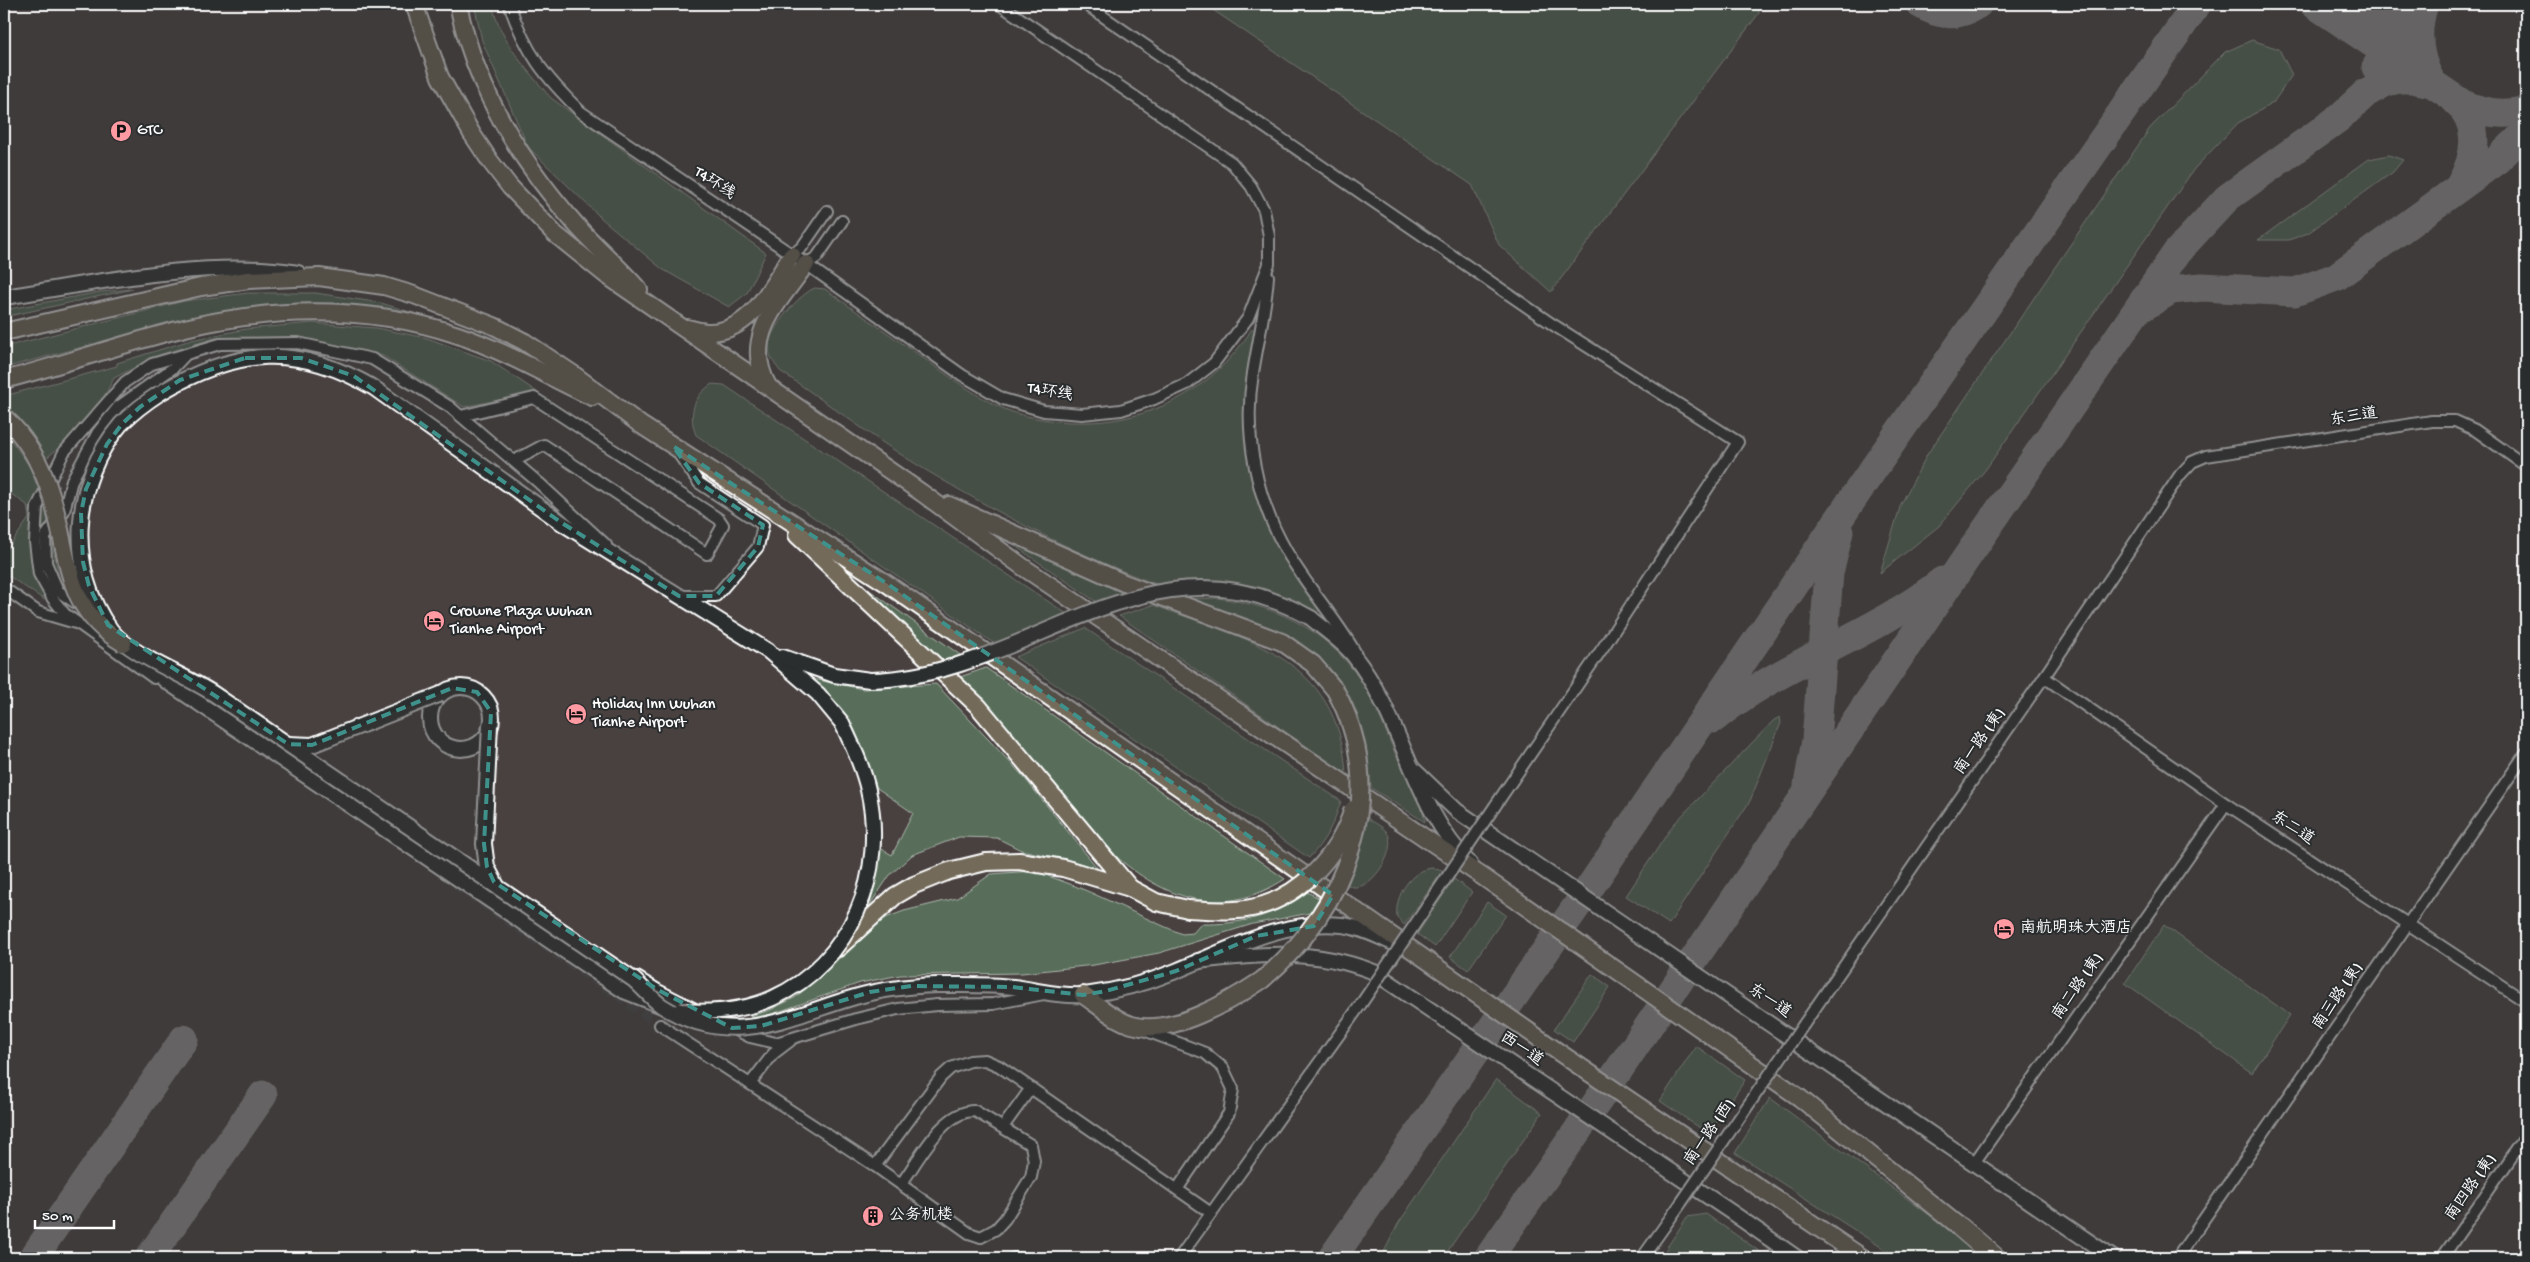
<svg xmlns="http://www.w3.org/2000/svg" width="2530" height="1262" font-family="'Gochi Hand','LXGW WenKai TC',sans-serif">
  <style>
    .built { fill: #484140 }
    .green { fill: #586e5a; stroke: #acb6ac }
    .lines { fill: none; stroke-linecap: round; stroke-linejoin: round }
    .taxiway { stroke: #9c9a9a; stroke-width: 29 }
    .street-tunnel { stroke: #4c4a4a; stroke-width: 10; stroke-dasharray: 10 5; stroke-linecap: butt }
    .street-casing { stroke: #fff; stroke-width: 14 }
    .secondary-casing { stroke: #fff; stroke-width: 18 }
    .primary-casing { stroke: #fff; stroke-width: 20 }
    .highway-casing { stroke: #fff; stroke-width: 22 }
    .street { stroke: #2a2d2e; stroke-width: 10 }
    .secondary { stroke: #2a2d2e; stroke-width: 14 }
    .primary { stroke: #736b5a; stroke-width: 16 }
    .highway { stroke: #736b5a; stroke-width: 19 }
    .street-bridge-casing { stroke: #fff; stroke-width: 14; stroke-linecap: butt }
    .secondary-bridge-casing { stroke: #fff; stroke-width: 18; stroke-linecap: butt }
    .primary-bridge-casing { stroke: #fff; stroke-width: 20; stroke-linecap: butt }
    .street-bridge { stroke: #2a2d2e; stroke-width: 10 }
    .secondary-bridge { stroke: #2a2d2e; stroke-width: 14 }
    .primary-bridge { stroke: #736b5a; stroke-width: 16 }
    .marked { fill: none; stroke: #3f918b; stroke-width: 4; stroke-dasharray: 10 6; stroke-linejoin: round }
    .labels { text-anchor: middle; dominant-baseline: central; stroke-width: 4; stroke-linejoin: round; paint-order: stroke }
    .poi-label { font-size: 16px; fill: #fff; stroke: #2a2d2e; text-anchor: start }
    .street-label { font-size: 16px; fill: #fff; stroke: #2a2d2e }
  </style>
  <rect width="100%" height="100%" fill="#383636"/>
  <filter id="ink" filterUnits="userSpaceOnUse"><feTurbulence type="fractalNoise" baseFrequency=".02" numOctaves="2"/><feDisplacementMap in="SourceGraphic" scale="10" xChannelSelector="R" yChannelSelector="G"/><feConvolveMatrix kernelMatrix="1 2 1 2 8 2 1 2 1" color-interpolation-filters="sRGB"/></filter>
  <g filter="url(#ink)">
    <rect class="built" x="4" y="4" width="2522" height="1254"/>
    <g class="green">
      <path d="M474 4H492C500 41 527 70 551 98L766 253 747 293 729 307 662 269 601 218 528 147 482 41Z"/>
      <path d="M1204 4H1759V13L1551 292 1499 245 1472 185Z"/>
      <path d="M2252 40 2279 49 2292 75 2273 103 2238 123 2194 169 1986 469 1939 526 1880 573 1901 504 1928 453 2150 128 2225 52Z"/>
      <path d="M2389 155 2403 160 2393 172 2308 233 2289 240H2258L2369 159Z"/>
      <path d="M815 288 825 289C857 312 889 334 922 357 946 374 971 393 998 406 1016 415 1038 419 1057 421 1137 429 1209 397 1252 329L1255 330C1229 441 1249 521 1319 610L1317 613C1279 591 1238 579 1195 580 1182 581 1165 587 1153 583 1073 553 997 513 924 469 874 439 828 403 780 371 774 363 769 357 769 347 768 330 800 293 815 288Z"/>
      <path d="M133 289 4 317V310L100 292Z"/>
      <path d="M248 293H316L381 303 446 323 379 308 316 304 249 307 187 319 4 368V347L184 301Z"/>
      <path d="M312 323 376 328 427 338 491 361 537 392 464 407 383 356 299 338H215L160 355 114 378 103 399 60 447 45 459 4 410V396L117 366V363L191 340 246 329Z"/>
      <path d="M712 384 724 385 1067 614 996 645 696 435C688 415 693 396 712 384Z"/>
      <path d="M4 431 29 465 44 503 61 587 52 590 46 601 4 573V554L29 518 27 505 4 489Z"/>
      <path d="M1017 544 1127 593 1098 603 1015 546Z"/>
      <path d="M866 589H868L963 657 945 662Z"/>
      <path d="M1218 598C1281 606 1335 634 1367 691 1378 710 1386 732 1395 753 1406 776 1421 798 1425 822L1371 788C1363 655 1298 634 1185 599Z"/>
      <path d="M1153 605C1245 639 1339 656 1346 774L1119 616Z"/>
      <path d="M1085 628 1341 801C1334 824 1325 841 1309 858L1015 657Z"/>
      <path d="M986 668 1285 879C1225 918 1170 902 1118 858L1013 735 960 677Z"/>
      <path d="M808 678 863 689 936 684 1022 775 1099 870 1073 861 1021 850 997 838 959 837 912 855 890 875 867 909 878 869 880 848 892 855 913 813 877 788 864 756Z"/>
      <path d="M1780 717 1781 723 1750 801 1669 924 1626 896 1673 825 1774 720Z"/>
      <path d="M1367 818C1373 822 1382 826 1386 831 1401 848 1368 898 1348 885L1363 841Z"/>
      <path d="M1432 868 1443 871 1404 925 1397 917C1394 896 1411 870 1432 868Z"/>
      <path d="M1032 871C1085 886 1131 913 1182 934L1193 933 1201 924C1240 925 1276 916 1307 892L1321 899 1315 912 1253 924 1159 953 1094 965 1022 973 900 975 860 983 772 1014 751 1018 750 1016 768 1011 796 997 883 919 904 911 957 898 991 874Z"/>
      <path d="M1454 879 1472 892 1435 947 1417 934Z"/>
      <path d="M1487 902 1506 915 1468 970 1450 957Z"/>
      <path d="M2164 925 2290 1015 2252 1073 2125 983Z"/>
      <path d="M1592 974 1610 987 1573 1042 1554 1029Z"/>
      <path d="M1696 1046 1745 1080 1709 1134 1660 1101Z"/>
      <path d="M1496 1079 1542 1113 1443 1258H1381L1398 1224Z"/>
      <path d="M1770 1098 1939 1222 1980 1258H1898L1735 1153Z"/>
      <path d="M1706 1214 1769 1258H1660L1687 1217Z"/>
    </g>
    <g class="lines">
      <g class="taxiway">
        <path d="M1920 4C1941 17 1958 17 1978 4"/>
        <path d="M2314 4 2463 104C2483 113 2505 116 2526 110"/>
        <path d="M2424 4C2415 31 2418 59 2432 83"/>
        <path d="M2340 18C2367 29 2397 23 2419 4"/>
        <path d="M2376 67 2422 4"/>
        <path d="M2455 100C2483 125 2476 158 2459 187"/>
        <path d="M2141 308 2171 290 2202 287 2295 292 2336 277 2497 160 2526 132"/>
        <path d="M1713 719C1780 664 1873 636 1942 581"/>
        <path d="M1808 785 1816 740 1829 573 1839 532"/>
        <path d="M33 1258 184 1039"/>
        <path d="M149 1258 263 1095"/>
        <path d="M1332 1258 1590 887 1858 491 2197 4"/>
        <path d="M1488 1258 1578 1130 1965 560 2177 252 2227 198 2339 118 2366 93 2386 82 2399 79H2412L2432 83"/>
      </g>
      <path class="street-tunnel" d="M456 885 660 1025"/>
      <g class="street-casing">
        <g id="street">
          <path d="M509 4C526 53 544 76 581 112L806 264 962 375 1003 399 1044 411 1082 414 1121 410 1154 399 1187 384 1214 363 1248 318 1269 264V236L1264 210 1251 186 1232 163 999 4"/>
          <path d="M1085 4 1552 324 1738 442 1606 643 1495 806"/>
          <path d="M792 255 802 247 827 211"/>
          <path d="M806 264 817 257 842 221"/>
          <path d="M1268 276C1266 309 1258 341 1253 373 1243 434 1256 499 1287 552 1307 587 1335 617 1355 652"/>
          <path d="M461 416 534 398 719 519 723 525 707 554 544 445 514 461"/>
          <path d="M678 453 699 483 763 525 758 547 716 596H682"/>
          <path d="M4 588 38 612 79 624 154 678"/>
          <path d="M82 607 58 591 46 563 45 537 64 511 72 480 98 432 118 407 173 368 186 354"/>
          <path d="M79 624 65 614 53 599 39 574 35 542 37 507 64 452 125 382 152 364 220 344 298 343 372 359 450 407 539 483 606 545"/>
          <path d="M2044 677 2226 804 2526 1002"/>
          <path d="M637 977 658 990 750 1037 776 1043 856 1019 898 1009 937 1005 993 1004 1044 994"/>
          <path d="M1804 1024 2044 677 2180 475 2192 462 2206 456 2432 421H2455L2475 430 2526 466"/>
          <path d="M660 1025 875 1166 969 1233 981 1237 996 1229 1005 1219 1031 1177 1034 1161 1031 1145 975 1111C943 1110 919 1160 901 1184"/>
          <path d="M1144 1030 1205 1053 1223 1068 1233 1089 1229 1113 1178 1188"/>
          <path d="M750 1084 773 1054 790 1041"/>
          <path d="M1003 1127 1031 1088"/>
          <path d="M1974 1163 2226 804"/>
          <path d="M875 1166 941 1077 951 1068 970 1061 985 1060 999 1066 1211 1213"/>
          <path d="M1014 1258H1020"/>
          <path d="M1179 1258 1361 1004"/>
          <path d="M1642 1258 1681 1203"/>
          <path d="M2177 1258 2526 753"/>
          <path d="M2442 1258 2526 1136"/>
        </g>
      </g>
      <g class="secondary-casing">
        <g id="secondary">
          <path d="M4 297C94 283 208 258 298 273"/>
          <path d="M160 393C236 348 297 343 374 388L562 523 768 651 818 694 842 723"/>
          <path d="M1311 618C1325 630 1342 641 1354 656 1403 718 1413 807 1470 864"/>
          <path d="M139 657 166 681 624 991 660 1005"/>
          <path d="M783 657 834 675 870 680"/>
          <circle cx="461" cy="718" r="31"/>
          <path d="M1412 768 1457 811 2113 1258"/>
          <path d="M1198 961C1260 954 1314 948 1374 972L1734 1214 1797 1258"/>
          <path d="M937 985C962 985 988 984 1013 987 1037 990 1061 997 1085 995 1116 991 1147 983 1176 971 1230 949 1282 919 1342 925 1361 927 1379 937 1396 944"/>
        </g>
      </g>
      <g class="primary-casing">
        <g id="primary">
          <path d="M414 4 440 77 472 134 490 161 510 187 555 234 606 275 922 493 1023 567 1483 877 1800 1098 1960 1227"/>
          <path d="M458 4C475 89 521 163 578 227 598 249 620 268 639 290"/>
          <path d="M686 328C693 329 702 332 709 332 752 332 771 286 792 255"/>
          <path d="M4 332 201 287 248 280 319 277 384 286 414 295 494 326 525 342 573 374 641 425 886 583 1560 1053 1863 1258"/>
          <path d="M4 380C66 364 127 342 189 327 278 307 371 306 458 335 505 351 547 376 592 397"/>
          <path d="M768 386C741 337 779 303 806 264"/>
          <path d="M949 505 1124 583 1282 642 1313 664 1335 690"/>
          <path d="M797 535 978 706 1130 888"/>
          <path d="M838 948 895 896 914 885 949 871 986 862 1019 861 1063 868 1130 888 1156 902 1188 909"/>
          <path d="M1083 995C1098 1005 1115 1020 1132 1025 1170 1037 1232 1000 1262 980"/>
        </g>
      </g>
      <g class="highway-casing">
        <path id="highway" d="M1960 1227 1996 1258"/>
      </g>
      <use href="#street" class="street"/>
      <use href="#secondary" class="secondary"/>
      <use href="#primary" class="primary"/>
      <use href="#highway" class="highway"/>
      <g class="street-bridge-casing">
        <g id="street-bridge">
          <path d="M1361 1004 1495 806"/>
          <path d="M1681 1203 1804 1024"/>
        </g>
      </g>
      <g class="secondary-bridge-casing">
        <g id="secondary-bridge">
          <path d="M160 393C146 402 133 412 121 424 72 481 66 569 111 630 131 656 186 675 214 694 354 790 494 885 634 980 643 988 652 999 662 1006 732 1050 786 1017 855 997 882 989 909 986 937 985"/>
          <path d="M870 680C1031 677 1146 525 1311 618"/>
          <path d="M490 725 484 844 487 867 497 886"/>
          <path d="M288 744 312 745 441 694"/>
          <path d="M680 1011C711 1013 745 1011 773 998 852 962 887 872 868 790 863 767 852 745 842 723"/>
        </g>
      </g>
      <g class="primary-bridge-casing">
        <g id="primary-bridge">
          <path d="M4 417C27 438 43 468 52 498 70 556 63 609 123 643"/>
          <path d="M1188 909C1207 910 1226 912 1246 909 1298 901 1338 857 1353 809"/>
          <path d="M1262 980C1347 909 1392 792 1335 690"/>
        </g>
      </g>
      <use href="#street-bridge" class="street-bridge"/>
      <use href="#secondary-bridge" class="secondary-bridge"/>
      <use href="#primary-bridge" class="primary-bridge"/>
    </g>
  </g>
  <path d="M0 0H2530V1262H0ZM245 358H301L354 376 562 523 679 596H716L758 547 763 525 699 483 673 446 886 583 1333 895 1314 926 1256 936 1176 971 1106 991 1083 995 1012 987 911 986 870 992 761 1026 732 1028 658 990 494 882 487 867 484 844 491 712 477 692 452 688 312 745 288 744 108 625 89 586 83 562 81 513 86 489 107 444 122 424 140 407 180 380Z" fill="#383636" fill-opacity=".55" fill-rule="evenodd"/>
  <path class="marked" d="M245 358H301L354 376 562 523 679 596H716L758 547 763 525 699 483 673 446 886 583 1333 895 1314 926 1256 936 1176 971 1106 991 1083 995 1012 987 911 986 870 992 761 1026 732 1028 658 990 494 882 487 867 484 844 491 712 477 692 452 688 312 745 288 744 108 625 89 586 83 562 81 513 86 489 107 444 122 424 140 407 180 380Z"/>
  <defs>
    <g id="parking-disc" transform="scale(1.125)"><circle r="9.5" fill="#ff9aa2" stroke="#2a2d2e"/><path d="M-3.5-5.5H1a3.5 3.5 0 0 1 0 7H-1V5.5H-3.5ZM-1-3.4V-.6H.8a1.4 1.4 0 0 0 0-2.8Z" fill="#111"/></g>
    <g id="hotel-disc" transform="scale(1.125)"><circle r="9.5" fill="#ff9aa2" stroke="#2a2d2e"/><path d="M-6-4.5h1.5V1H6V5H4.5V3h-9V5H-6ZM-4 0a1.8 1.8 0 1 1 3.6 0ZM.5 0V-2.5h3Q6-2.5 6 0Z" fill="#111"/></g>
    <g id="building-disc" transform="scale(1.125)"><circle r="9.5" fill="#ff9aa2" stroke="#2a2d2e"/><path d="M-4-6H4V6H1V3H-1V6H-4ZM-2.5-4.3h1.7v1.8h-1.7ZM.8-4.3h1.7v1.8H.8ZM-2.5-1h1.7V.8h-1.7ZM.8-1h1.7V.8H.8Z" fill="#111"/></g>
  </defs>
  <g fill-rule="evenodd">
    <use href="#parking-disc" x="121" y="131"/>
    <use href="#hotel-disc" x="434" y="621"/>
    <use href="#hotel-disc" x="576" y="714"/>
    <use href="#hotel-disc" x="2004" y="929"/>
    <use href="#building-disc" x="873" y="1216"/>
  </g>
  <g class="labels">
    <g class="poi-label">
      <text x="137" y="131">GTC</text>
      <text x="450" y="612">Crowne Plaza Wuhan<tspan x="450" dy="18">Tianhe Airport</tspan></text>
      <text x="592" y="705">Holiday Inn Wuhan<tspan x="592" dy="18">Tianhe Airport</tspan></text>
      <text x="2020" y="929">南航明珠大酒店</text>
      <text x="889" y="1216">公务机楼</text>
    </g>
    <g class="street-label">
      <text transform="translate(714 184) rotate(34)">T4环线</text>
      <text transform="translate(1050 393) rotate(10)">T4环线</text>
      <text transform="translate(2354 418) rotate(-9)">东三道</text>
      <text transform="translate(1981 742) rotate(-55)">南一路 (東)</text>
      <text transform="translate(2292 829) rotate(33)">东二道</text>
      <text transform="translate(2079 987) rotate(-55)">南二路 (東)</text>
      <text transform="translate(2339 997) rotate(-56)">南三路 (東)</text>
      <text transform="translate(1769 1002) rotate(34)">东一道</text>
      <text transform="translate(1521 1050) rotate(34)">西一道</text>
      <text transform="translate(1711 1133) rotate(-55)">南一路 (西)</text>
      <text transform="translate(2472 1188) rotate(-55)">南四路 (東)</text>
    </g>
  </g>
  <rect width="2530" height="1262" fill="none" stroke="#2a2d2e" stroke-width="20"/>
  <rect x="10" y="10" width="2510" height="1242" fill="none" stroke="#fff" stroke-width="2" filter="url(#ink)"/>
  <path d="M35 1220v8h79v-8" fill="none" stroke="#ffffff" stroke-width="2.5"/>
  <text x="42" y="1220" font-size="15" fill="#ffffff" stroke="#2a2d2e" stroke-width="4" paint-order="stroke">50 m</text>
</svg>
